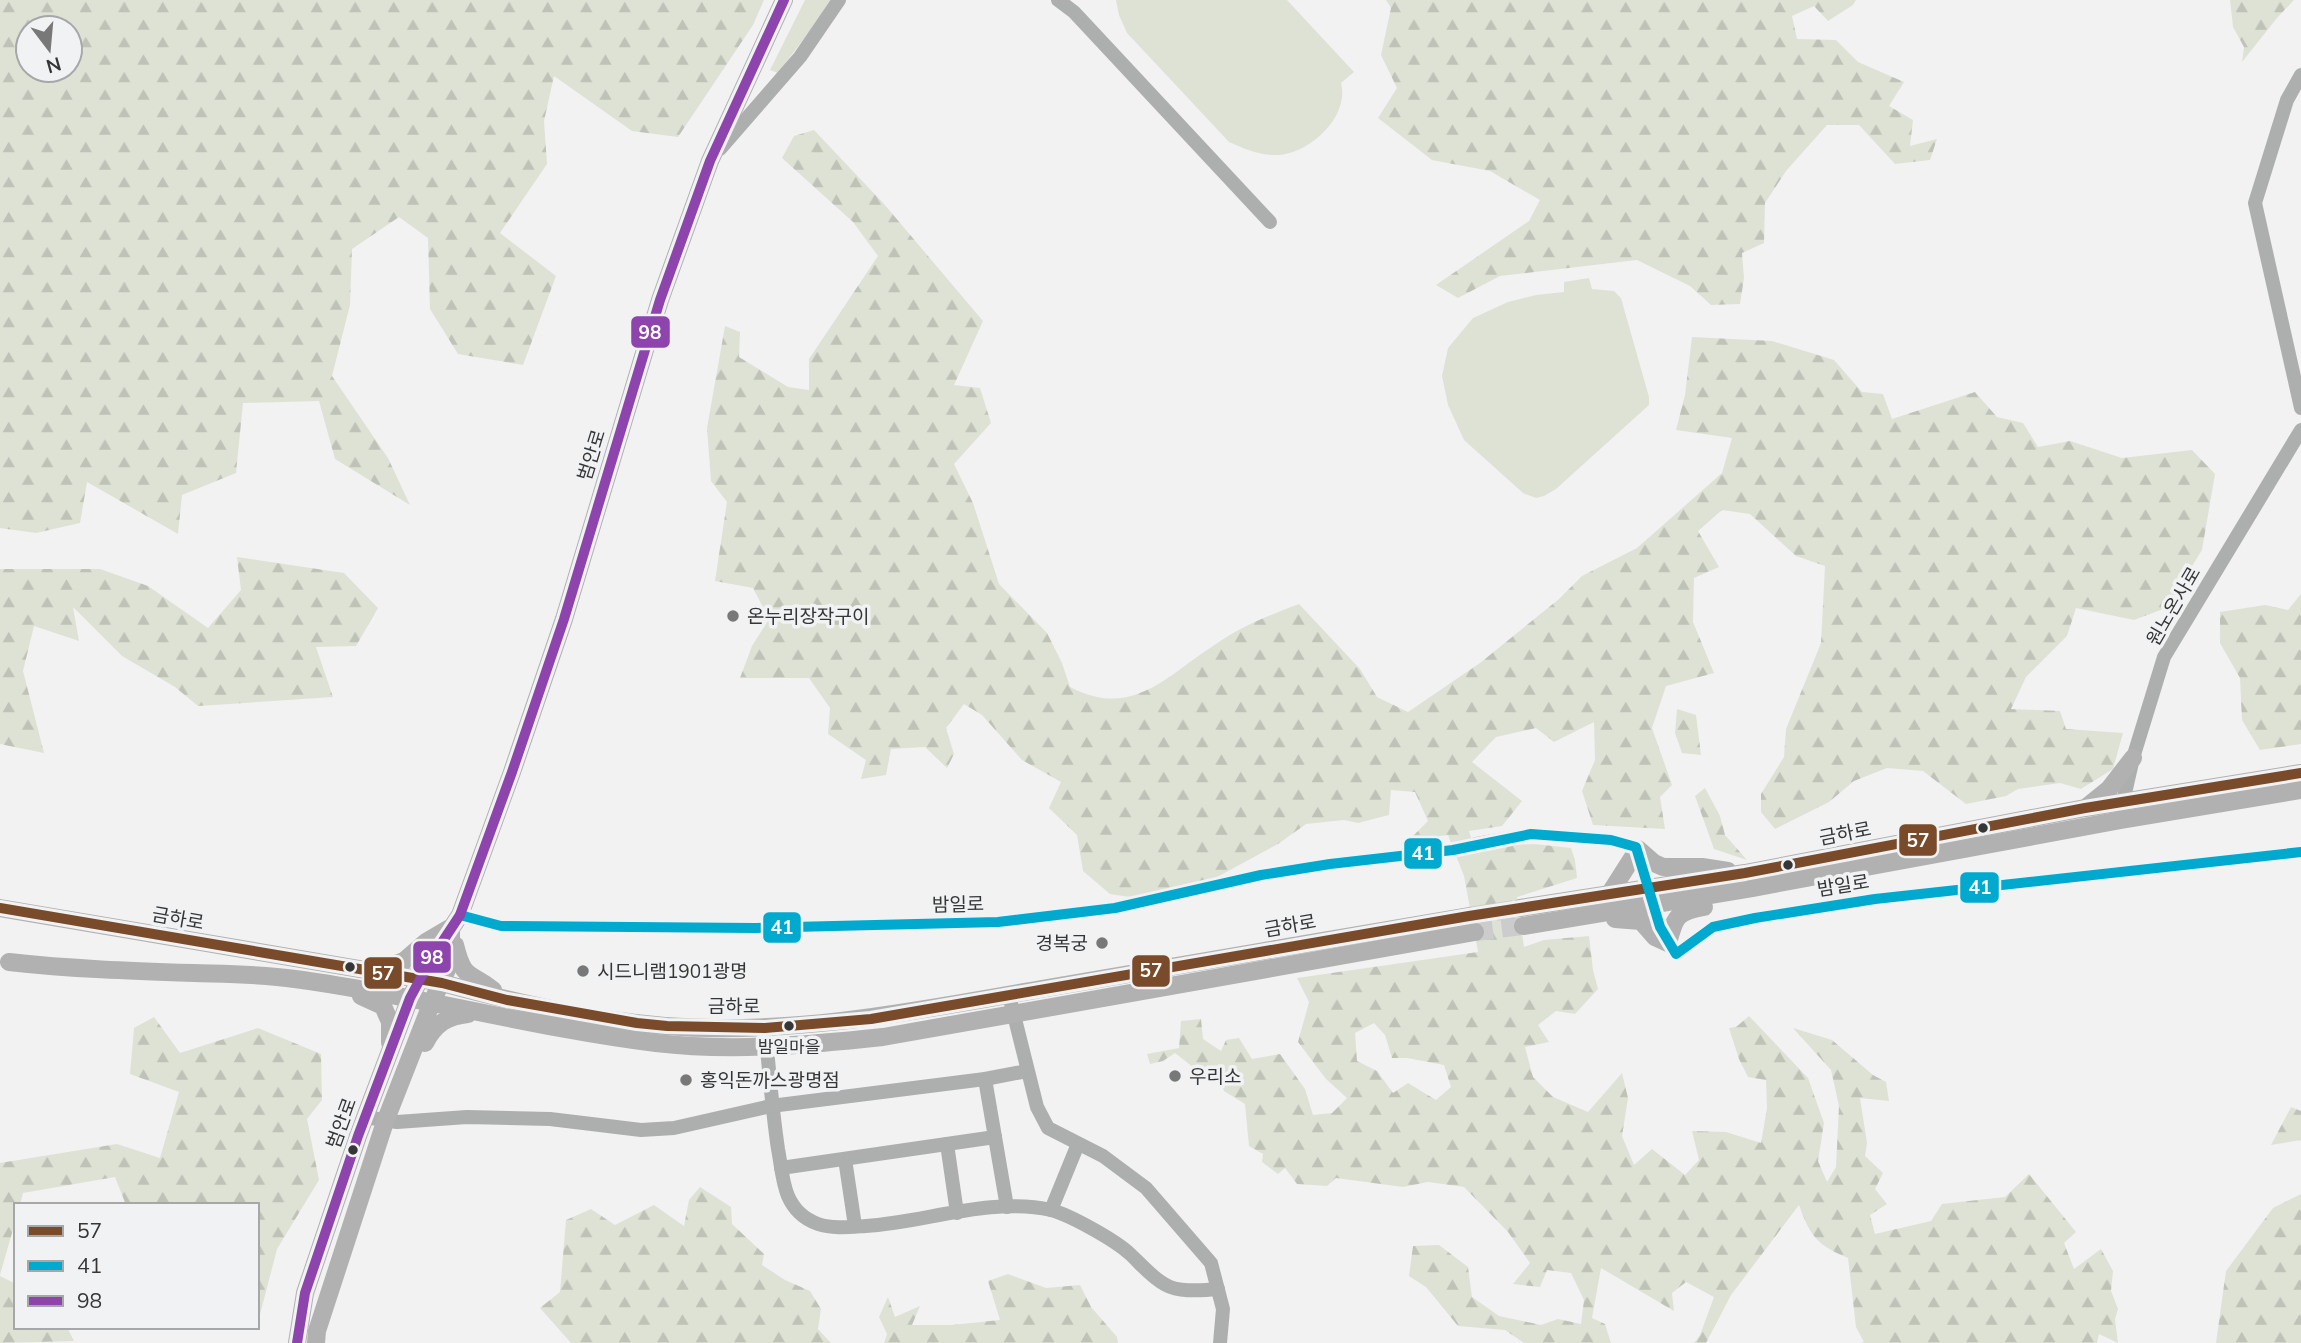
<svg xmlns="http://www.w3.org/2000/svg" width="2301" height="1343" font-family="Mulish,'Noto Sans KR',sans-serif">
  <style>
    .forest { fill: url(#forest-firs); fill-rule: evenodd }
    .green { fill: #dee2d5 }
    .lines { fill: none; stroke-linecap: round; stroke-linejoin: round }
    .minor-tunnel { stroke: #cccccd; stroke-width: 14; stroke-dasharray: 14 7; stroke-linecap: butt }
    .major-tunnel { stroke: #cccccd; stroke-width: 18; stroke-dasharray: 18 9; stroke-linecap: butt }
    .minor { stroke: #adaeae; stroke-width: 14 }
    .major { stroke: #b1b1b1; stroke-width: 18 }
    .bus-1-casing { stroke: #f1f2f3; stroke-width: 16 }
    .bus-2-casing { stroke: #f1f2f3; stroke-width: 16 }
    .bus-3-casing { stroke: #f1f2f3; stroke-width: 16 }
    .bus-1 { stroke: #7a4b2a; stroke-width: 10 }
    .bus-2 { stroke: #00a9ce; stroke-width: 10 }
    .bus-3 { stroke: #8e44ad; stroke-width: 10 }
    .poi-dot { fill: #787878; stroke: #f1f2f3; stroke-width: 2.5 }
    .bus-dot { fill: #363637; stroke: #f1f2f3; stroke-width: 2.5 }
    .labels { text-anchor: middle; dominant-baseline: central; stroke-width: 7; stroke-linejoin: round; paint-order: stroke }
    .bus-label { font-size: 17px; fill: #363637; stroke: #f1f2f3 }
    .street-label { font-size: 19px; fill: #363637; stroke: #f1f2f3 }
    .poi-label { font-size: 19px; fill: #363637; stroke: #f1f2f3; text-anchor: start }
    .line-badge { stroke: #f1f2f3; stroke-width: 2.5 }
    .badge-label { font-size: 19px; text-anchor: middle; font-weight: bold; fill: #fff }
  </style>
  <defs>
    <pattern id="forest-firs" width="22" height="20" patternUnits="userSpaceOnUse" patternTransform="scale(1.75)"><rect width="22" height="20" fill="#dee2d5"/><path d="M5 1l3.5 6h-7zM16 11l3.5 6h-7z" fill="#bfc2b7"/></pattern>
  </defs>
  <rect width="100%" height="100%" fill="#f2f2f2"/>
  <g class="forest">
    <path d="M0 0H764L753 25 678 137 632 131 554 76 544 121 547 164 500 233 556 276 523 365 458 354 430 309 428 238 399 217 352 249 350 305 332 376 388 458 410 505 335 459 319 401 243 403 236 473 182 495 178 534 87 482 80 523 36 533 0 528ZM28 28H70V70H28Z"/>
    <path d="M1386 0H1856L1853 5 1828 21 1814 6 1792 16 1797 39 1836 40 1858 62 1904 82 1889 106 1913 120 1910 146 1937 139 1930 160 1895 164 1859 125H1827L1786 171 1765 203 1764 243 1742 253 1744 278 1740 304 1711 305 1690 286 1637 260 1500 276 1458 298 1436 285 1529 221 1540 200 1490 171 1432 160 1378 118 1397 88 1381 55 1391 8Z"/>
    <path d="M2230 0H2294L2277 18 2242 62 2244 47 2233 27Z"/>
    <path d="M814 130 884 204 983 321 954 385 980 388 991 423 954 464 973 503 999 584 1047 633 1062 663 1070 687C1133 720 1167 675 1216 644 1242 626 1270 615 1299 604L1360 669 1377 697 1408 712 1480 663 1559 599 1582 576 1637 548 1722 473 1732 438 1676 430 1685 395 1692 337 1772 341 1834 360 1862 392 1883 394 1892 419 1975 392 1997 417 2023 423 2038 447 2070 441 2122 458 2192 450 2215 474 2202 550 2166 608 2134 620 2076 608 2067 636 2026 677 2011 709 2060 711 2066 729 2123 733 2113 769 2081 789 2060 783 2018 789 2006 796 1966 804 1923 771 1887 768 1854 781 1829 802 1775 829 1761 812V794L1784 757 1786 729 1821 643 1825 566 1796 556 1750 514 1722 510 1698 531 1719 567 1694 578 1693 622 1714 673 1666 686 1652 728 1672 785 1660 797 1665 829 1593 825 1582 791 1595 760 1594 722 1554 742 1536 728 1496 737 1472 762 1522 801 1502 826 1469 831 1475 851 1509 845 1534 844 1571 848 1575 860 1577 878 1517 897 1524 947 1544 940 1589 936 1593 970 1598 989 1575 1014 1556 1011 1538 1025 1549 1042 1525 1047 1533 1077 1553 1097 1588 1112 1622 1073 1628 1098 1622 1136 1634 1165 1652 1149 1685 1175 1699 1160 1692 1131 1726 1132 1761 1143 1767 1108 1766 1080 1748 1077 1739 1059 1729 1028 1736 1027 1749 1016 1808 1078 1824 1123 1818 1161 1827 1182 1836 1167 1839 1106 1831 1070 1793 1028 1832 1040 1873 1075 1886 1082 1889 1101 1860 1098 1867 1143 1865 1156 1883 1173 1875 1189 1887 1204 1870 1215 1875 1234 1931 1221 1942 1204 2005 1197 2029 1174 2076 1232 2064 1243 2074 1269 2101 1249 2113 1271 2111 1291 2118 1309 2115 1319 2118 1343 2099 1334 2097 1343H1861L1864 1342 1856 1327 1848 1258C1817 1245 1810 1236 1799 1205L1731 1295 1706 1343H1694L1700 1335 1714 1297 1686 1282 1672 1293 1674 1311 1601 1268 1592 1318 1605 1324 1611 1343H1524L1505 1330 1458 1326 1426 1287 1409 1276 1413 1246 1439 1245 1468 1267 1472 1297 1499 1316 1541 1325 1558 1319 1581 1324 1584 1300 1571 1273 1547 1270 1540 1287 1513 1284 1530 1263 1508 1232 1464 1187 1428 1182 1403 1187 1336 1178 1327 1186 1297 1184 1285 1168 1278 1174 1262 1162 1263 1154 1249 1146 1245 1104 1224 1091 1218 1072 1203 1075 1175 1053 1163 1061 1150 1064 1147 1054 1179 1048 1181 1021 1201 1019 1203 1039 1221 1051 1226 1040 1239 1038 1252 1059 1280 1054 1305 1089 1313 1115 1332 1113 1347 1098 1326 1079 1298 1042 1309 1002 1297 978 1478 952 1464 876 1448 835 1409 840 1428 821 1415 792 1391 790 1389 815 1358 823 1344 820 1306 824 1278 844 1206 883 1137 898 1110 894 1083 871 1077 835 1049 808 1061 782 1022 760 982 715 964 704 946 728 954 754 947 768 925 747 891 749 886 775 861 779 866 760 828 734 830 708 809 678H740L752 646 769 619 753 588 715 581 727 502 711 481 707 428 725 326 740 332 739 357 788 387 809 390V359L878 256 853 222 782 158 794 136ZM1374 1023 1385 1035 1392 1058H1407L1444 1065 1451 1087 1436 1100 1408 1083 1393 1093 1377 1071 1357 1061 1355 1033Z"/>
    <path d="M237 557 344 573 378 608 356 646 316 647 333 697 198 706 175 687 122 656 73 607 79 641 34 626 23 671 44 753 0 744V569H100L148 586 208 628 241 590Z"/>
    <path d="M2301 594V744L2260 750 2242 720 2240 678 2220 643V612L2265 605 2288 610Z"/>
    <path d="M1677 709 1696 715 1701 755 1682 753 1675 733Z"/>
    <path d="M1705 788 1720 816 1725 835 1747 860 1714 849 1695 796Z"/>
    <path d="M154 1017 180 1053 258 1028 321 1054 322 1100 307 1119 319 1180 277 1249 257 1326V1205H126L115 1177 23 1193 20 1205H16V1219L0 1275V1163L117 1144 160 1158 179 1092 130 1074 134 1028Z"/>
    <path d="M2291 1107 2301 1111V1140L2271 1145Z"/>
    <path d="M700 1187 731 1207 732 1224 764 1254 762 1265 785 1280 810 1291 821 1309 818 1329 831 1343H571L540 1308 560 1292 566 1220 591 1209 615 1225 654 1205 684 1226 689 1200Z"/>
    <path d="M2301 1194V1343H2216L2226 1271 2273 1208Z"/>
    <path d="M1008 1274 1046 1288 1080 1285 1091 1307 1117 1337 1118 1343H884L887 1334 879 1317 888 1297 895 1317 920 1306 912 1325H952L1000 1320 988 1281Z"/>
    <path d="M0 1276 16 1284V1327H67L74 1341 0 1343Z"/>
  </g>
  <g class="green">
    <path d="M805 0H833L778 73 770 70Z"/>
    <path d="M1116 0H1287L1354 72 1341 83C1350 117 1309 154 1278 155 1260 156 1245 149 1229 142L1127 33 1119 15Z"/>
    <path d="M1589 278 1592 289 1614 291 1621 298 1649 397V405L1556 489 1544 496 1536 498 1523 493 1464 440 1448 405 1442 376 1448 348 1473 318 1508 302 1536 295 1564 292V282Z"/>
  </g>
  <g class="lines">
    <path class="minor-tunnel" d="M1453 850 1477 844"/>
    <g class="major-tunnel">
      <path d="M1469 916 1520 908"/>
      <path d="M1475 932 1523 926"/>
    </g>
    <g class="minor">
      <path d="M1058 0 1074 12 1270 222"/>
      <path d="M2301 75 2287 100 2255 203 2301 408"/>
      <path d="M720 149 800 57 839 0"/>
      <path d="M2121 811 2133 758 2164 657 2301 430"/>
      <path d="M1477 844 1531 834 1611 840 1636 847 1660 927 1676 954 1713 927 1755 918 1875 899 2301 852"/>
      <path d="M460 915 501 926 755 928 998 922 1115 908 1261 875 1330 864 1453 850"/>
      <path d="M1009 995 1037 1107 1048 1128 1103 1156 1146 1188 1211 1263 1223 1309 1220 1343"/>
      <path d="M765 1028C769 1068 772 1109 778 1149 781 1164 782 1182 788 1196 794 1210 804 1219 818 1224 833 1229 850 1227 866 1226 926 1222 990 1197 1051 1210 1070 1215 1115 1240 1130 1254 1141 1264 1152 1278 1166 1285 1180 1293 1202 1290 1218 1289"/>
      <path d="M985 1079 1007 1207"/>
      <path d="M365 1117 397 1122 467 1117 550 1119 641 1130 674 1128 771 1106 985 1079 1027 1071"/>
      <path d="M947 1144 957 1213"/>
      <path d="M845 1159 855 1226"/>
      <path d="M781 1168 995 1137"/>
      <path d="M1051 1210 1078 1144"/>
    </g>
    <g class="major">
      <path d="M2088 806 2109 789 2133 758"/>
      <path d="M1610 893 1638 849 1654 863 1663 867H1702L1728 871"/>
      <path d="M0 908 442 983C514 1002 590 1020 665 1026 794 1036 921 1010 1047 988 1188 964 1328 940 1469 916"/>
      <path d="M1520 908 1745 873 2085 808 2301 773"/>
      <path d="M1615 919 1641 921 1655 937 1668 943C1675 917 1676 912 1704 907"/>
      <path d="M1523 926 1752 888 2121 820 2301 790"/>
      <path d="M455 945C464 981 469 971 493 990"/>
      <path d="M9 962C71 969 132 971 194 973 228 974 262 974 295 979 416 995 534 1028 656 1043 731 1052 808 1045 883 1037L1475 932"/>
      <path d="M377 971 404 961 426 942 448 929"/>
      <path d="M361 996 383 1006 390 1022V1043"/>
      <path d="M425 1043C435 1024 447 1016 468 1014"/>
      <path d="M297 1343 305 1293 358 1136 410 998 431 959 460 915 512 772 564 619 660 300 710 161 784 0"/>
      <path d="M316 1343 317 1331 385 1122 432 1002 451 961V928"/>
    </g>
    <g class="bus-1-casing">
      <path id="bus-1" d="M0 908 442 983 507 1000 637 1023 667 1026 765 1028 871 1019 1469 916 1745 873 2085 808 2301 773"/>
    </g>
    <g class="bus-2-casing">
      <path id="bus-2" d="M460 915 501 926 755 928 998 922 1115 908 1261 875 1330 864 1453 850 1531 834 1611 840 1636 847 1660 927 1676 954 1713 927 1755 918 1875 899 2301 852"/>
    </g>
    <g class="bus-3-casing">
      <path id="bus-3" d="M297 1343 305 1293 358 1136 410 998 431 959 460 915 512 772 564 619 660 300 710 161 784 0"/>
    </g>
    <use href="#bus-1" class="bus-1"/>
    <use href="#bus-2" class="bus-2"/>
    <use href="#bus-3" class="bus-3"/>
  </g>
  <g class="poi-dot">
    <circle cx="733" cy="616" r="7"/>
    <circle cx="1102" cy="943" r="7"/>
    <circle cx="583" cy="971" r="7"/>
    <circle cx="1175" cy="1076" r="7"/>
    <circle cx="686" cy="1080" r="7"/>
  </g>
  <g class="bus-dot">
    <circle cx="1983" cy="828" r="6"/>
    <circle cx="1788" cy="865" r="6"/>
    <circle cx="350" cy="967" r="6"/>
    <circle cx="789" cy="1026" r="6"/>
    <circle cx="353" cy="1150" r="6"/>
  </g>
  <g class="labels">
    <g class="bus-label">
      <text x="789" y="1046">밤일마을</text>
    </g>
    <g class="street-label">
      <text transform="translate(591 455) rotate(-73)">범안로</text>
      <text transform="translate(2173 606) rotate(-60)">원노온사로</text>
      <text transform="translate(1845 833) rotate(-11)">금하로</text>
      <text transform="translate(1843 885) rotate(-9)">밤일로</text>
      <text transform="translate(958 904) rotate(-1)">밤일로</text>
      <text transform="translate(178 918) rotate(10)">금하로</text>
      <text transform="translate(1290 925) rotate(-10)">금하로</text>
      <text x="734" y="1006">금하로</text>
      <text transform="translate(341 1123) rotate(-70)">범안로</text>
    </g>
    <g class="poi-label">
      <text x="747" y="616">온누리장작구이</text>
      <text x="1088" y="943" text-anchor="end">경복궁</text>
      <text x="597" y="971">시드니램1901광명</text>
      <text x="1189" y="1076">우리소</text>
      <text x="700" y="1080">홍익돈까스광명점</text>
    </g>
  </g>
  <g class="line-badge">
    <rect x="630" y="315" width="41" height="34" rx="7" fill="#8e44ad"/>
    <rect x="1898" y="823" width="40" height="34" rx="7" fill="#7a4b2a"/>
    <rect x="1403" y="837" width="40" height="33" rx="7" fill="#00a9ce"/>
    <rect x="1959" y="871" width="41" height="33" rx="7" fill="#00a9ce"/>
    <rect x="762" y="911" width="40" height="33" rx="7" fill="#00a9ce"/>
    <rect x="412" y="940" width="40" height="34" rx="7" fill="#8e44ad"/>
    <rect x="1131" y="954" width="40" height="34" rx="7" fill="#7a4b2a"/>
    <rect x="363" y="956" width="40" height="34" rx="7" fill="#7a4b2a"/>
  </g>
  <g class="badge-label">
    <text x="650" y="339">98</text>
    <text x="1918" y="847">57</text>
    <text x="1423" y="860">41</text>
    <text x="1980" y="894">41</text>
    <text x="782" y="934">41</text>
    <text x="432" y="964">98</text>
    <text x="1151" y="977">57</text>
    <text x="383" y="980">57</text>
  </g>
  <rect x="14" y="1203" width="245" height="126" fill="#f1f2f3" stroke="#a6a7a8" stroke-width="2"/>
  <rect x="28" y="1226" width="35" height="10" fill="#7a4b2a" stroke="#a6a7a8" stroke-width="2"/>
  <text x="77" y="1238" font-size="21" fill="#363637">57</text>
  <rect x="28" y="1261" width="35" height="10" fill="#00a9ce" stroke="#a6a7a8" stroke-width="2"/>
  <text x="77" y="1273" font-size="21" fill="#363637">41</text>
  <rect x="28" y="1296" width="35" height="10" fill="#8e44ad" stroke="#a6a7a8" stroke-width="2"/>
  <text x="77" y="1308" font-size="21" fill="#363637">98</text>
  <g transform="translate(49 49) rotate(164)"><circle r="33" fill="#f1f2f3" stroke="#a6a7a8" stroke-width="2"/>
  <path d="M0-5L12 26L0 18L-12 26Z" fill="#787878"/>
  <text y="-10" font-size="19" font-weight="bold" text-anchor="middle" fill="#363637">N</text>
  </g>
</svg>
